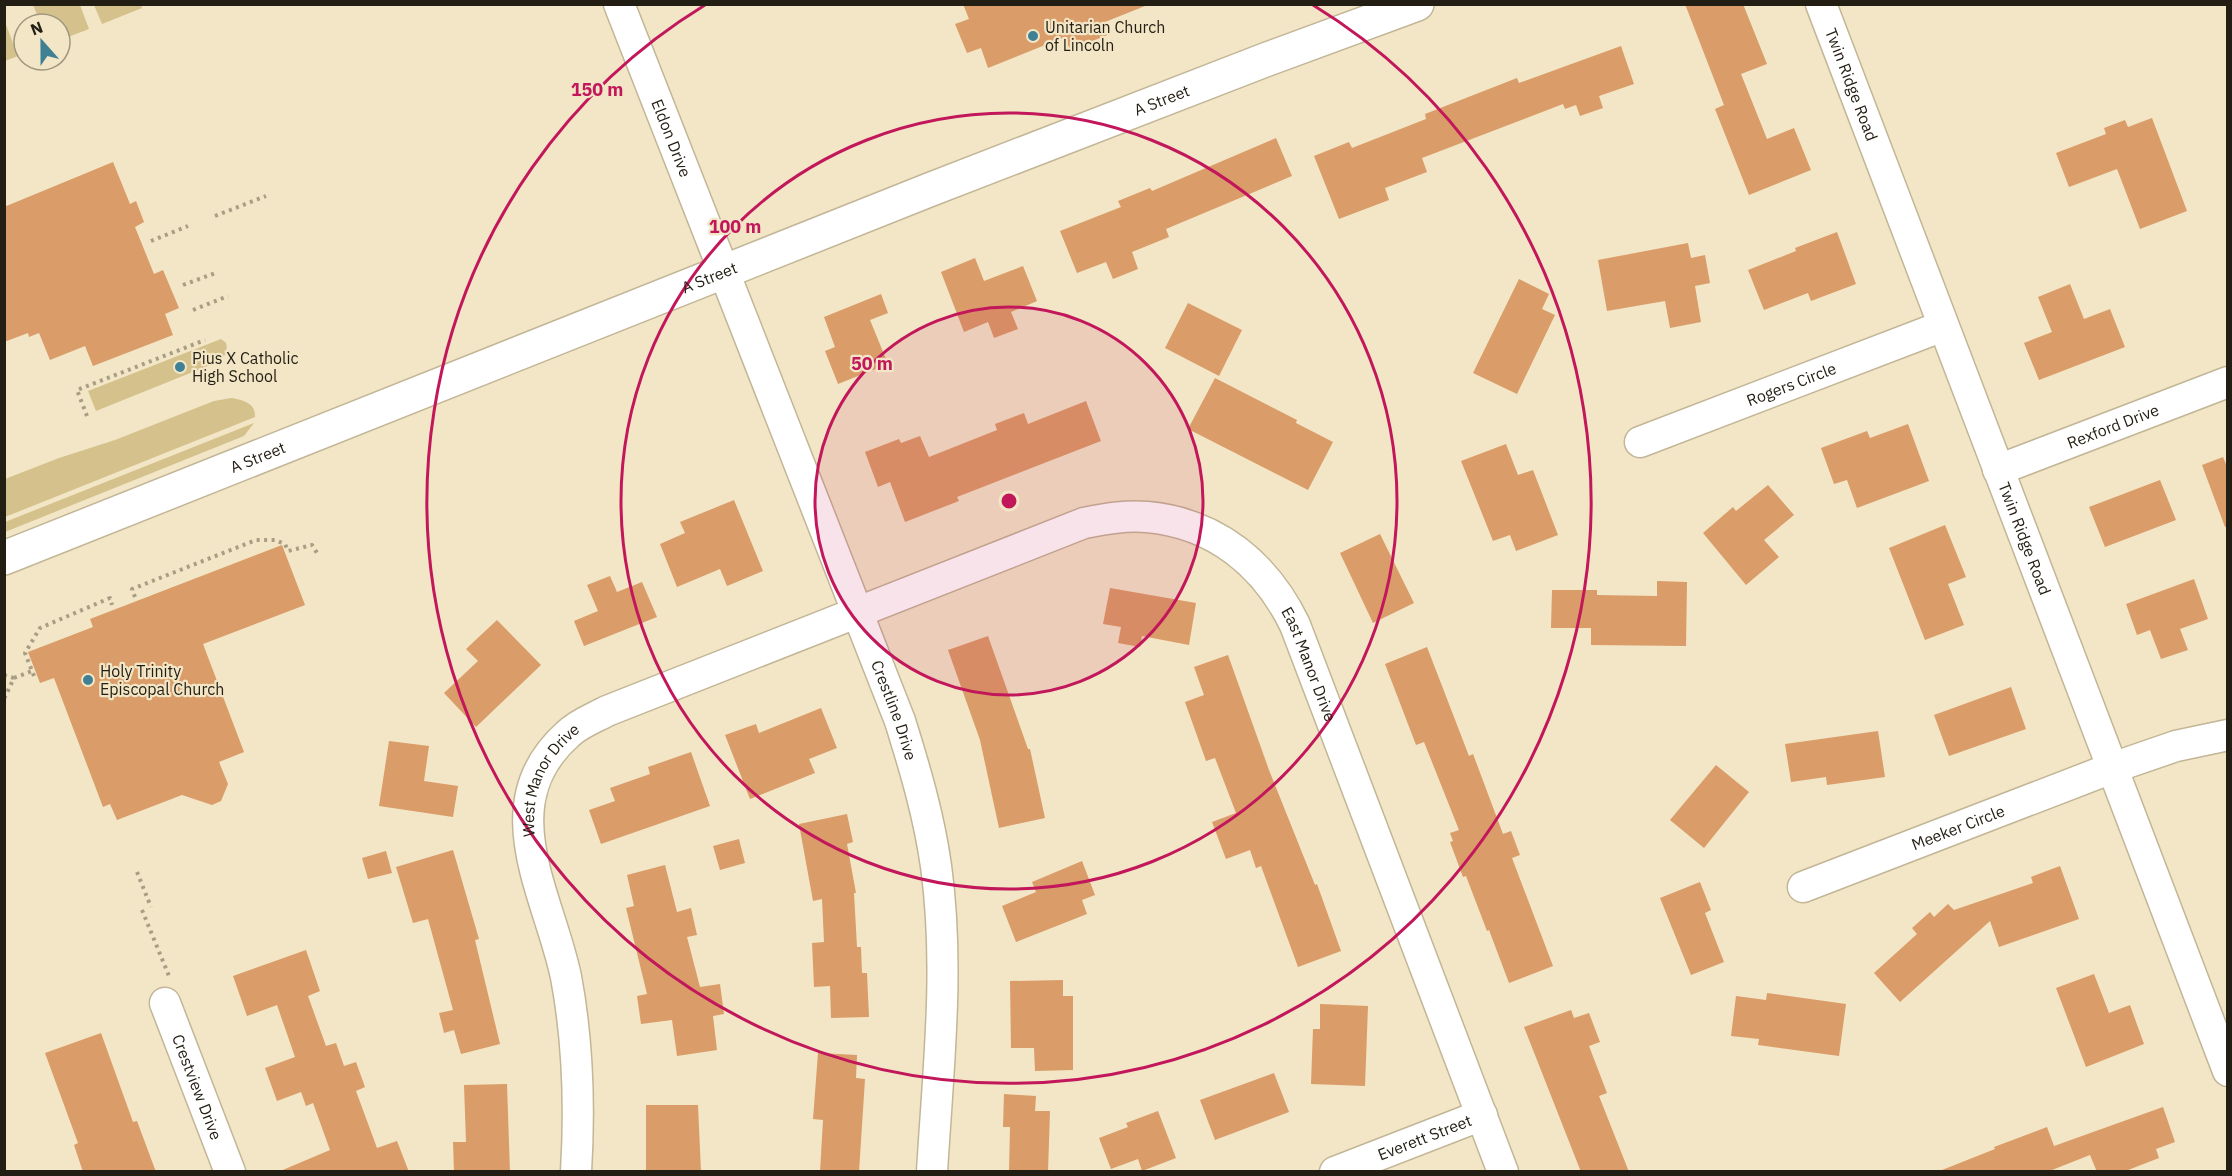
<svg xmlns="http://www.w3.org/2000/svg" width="2232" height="1176" font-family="'IBM Plex Sans',sans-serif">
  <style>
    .green { fill: #d5c18b }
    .building { fill: #da9c68 }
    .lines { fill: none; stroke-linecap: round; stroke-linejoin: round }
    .minor-casing { stroke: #c2b697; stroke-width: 33 }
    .major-casing { stroke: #c2b697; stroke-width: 36 }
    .path { stroke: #a79e85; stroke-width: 4; stroke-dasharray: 3 4.5; stroke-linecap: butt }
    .minor { stroke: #fff; stroke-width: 30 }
    .major { stroke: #fff; stroke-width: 33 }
    .ring { fill: none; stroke: #c2185b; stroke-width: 3 }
    .poi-dot { fill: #408094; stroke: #f2e6c6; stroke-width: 2 }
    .labels { text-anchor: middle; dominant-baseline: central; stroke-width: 4.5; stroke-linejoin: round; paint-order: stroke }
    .poi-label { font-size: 16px; fill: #231e13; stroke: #f2e6c6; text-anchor: start }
    .street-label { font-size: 16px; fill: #231e13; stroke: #f2e6c6 }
    .centre { fill: #c2185b; stroke: #f2e6c6; stroke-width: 3 }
    .ring-label { font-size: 18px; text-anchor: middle; font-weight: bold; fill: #c2185b; stroke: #f2e6c6; stroke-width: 4.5; stroke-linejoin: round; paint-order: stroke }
  </style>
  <rect width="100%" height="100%" fill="#f2e6c6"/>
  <g class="green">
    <path d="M33 5H80L89 29 60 40V24H41Z"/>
    <path d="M94 5H141L142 8 102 24Z"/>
    <path d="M5 22 18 56 5 61H4Z"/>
    <path d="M221 339 226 343C229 352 223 359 215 363L96 411 88 391Z"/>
    <path d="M231 398C243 400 256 403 255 417L5 517V479L59 458 115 440 214 401Z"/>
    <path d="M254 423 244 436 5 532V522Z"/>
  </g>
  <g class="building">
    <path d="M963 4H1145V6L1105 22 1110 34 1070 50 1065 37 988 68 981 48 967 53 955 24 969 19Z"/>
    <path d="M1685 4H1743L1767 64 1741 74 1767 139 1794 128 1811 170 1749 195 1715 109 1724 105Z"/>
    <path d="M1621 46 1634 84 1599 96 1603 108 1580 116 1576 105 1565 109 1563 104 1422 158 1427 172 1385 188 1389 200 1339 219 1314 156 1349 142 1352 148 1426 119 1425 114 1517 78 1519 83Z"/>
    <path d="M2152 118 2187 211 2140 229 2117 169 2069 187 2056 153 2106 134 2104 128 2125 120 2128 127Z"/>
    <path d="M1276 138 1292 176 1166 229 1169 237 1132 252 1138 269 1113 279 1106 262 1077 273 1060 231 1121 207 1118 201 1150 188 1152 191Z"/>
    <path d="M113 162 130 204 136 201 144 222 135 227 154 274 163 270 179 308 165 314 173 335 93 366 85 346 50 360 39 333 29 337 28 333 4 342V207Z"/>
    <path d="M1837 232 1856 284 1811 301 1808 293 1764 310 1748 270 1796 251 1795 248Z"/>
    <path d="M1688 243 1691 258 1705 255 1710 283 1695 286 1701 322 1670 328 1665 301 1607 311 1598 260Z"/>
    <path d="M975 258 984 281 1023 266 1037 301 1011 312 1018 329 994 338 988 322 964 332 941 272Z"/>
    <path d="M1519 279 1549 294 1542 309 1555 315 1517 394 1473 373Z"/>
    <path d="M2070 284 2084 319 2110 309 2125 347 2039 380 2024 343 2052 332 2038 297Z"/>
    <path d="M881 294 888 313 870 320 888 364 838 384 825 351 835 347 824 317Z"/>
    <path d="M1188 303 1242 330 1219 376 1165 348Z"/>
    <path d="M1215 378 1297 420 1296 423 1333 442 1308 490 1188 429Z"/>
    <path d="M1086 401 1101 441 957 497 959 501 905 522 890 482 878 487 865 452 899 439 901 443 920 436 929 457 997 430 995 424 1024 413 1028 424Z"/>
    <path d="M1908 424 1929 481 1857 508 1847 480 1834 484 1821 448 1867 431 1870 438Z"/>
    <path d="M1506 444 1518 475 1533 470 1558 535 1516 551 1510 535 1493 541 1461 461Z"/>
    <path d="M2223 457 2228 469V526L2225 527 2202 465Z"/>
    <path d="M2160 480 2176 520 2105 547 2089 507Z"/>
    <path d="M1768 485 1794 515 1764 540 1779 557 1746 585 1703 533 1733 507 1736 511Z"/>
    <path d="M734 500 763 571 727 586 720 569 677 587 660 544 685 533 680 522Z"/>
    <path d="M1945 525 1966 577 1948 584 1964 625 1925 640 1889 548Z"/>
    <path d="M1380 534 1414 603 1373 623 1340 553Z"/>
    <path d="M282 545 305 605 203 644 244 752 219 762 228 784 221 801 212 805 182 795 117 820 110 804 103 807 54 678 40 683 28 652 93 627 90 619Z"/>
    <path d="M610 576 617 592 642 582 657 617 584 646 574 621 598 611 587 585Z"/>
    <path d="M2194 579 2208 619 2180 629 2188 650 2161 659 2150 630 2137 635 2126 604Z"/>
    <path d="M1657 581 1687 582 1686 646 1591 645V628H1551L1552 590H1597V595L1657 596Z"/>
    <path d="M1110 588 1196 603 1189 645 1142 636 1140 647 1118 643 1121 627 1103 624Z"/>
    <path d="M497 620 541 665 476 727 444 693 478 661 466 649Z"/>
    <path d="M988 636 1028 749H1030L1045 818 999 828 980 740 948 650Z"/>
    <path d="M1427 647 1469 756 1473 754 1503 834 1511 831 1520 855 1512 858 1553 966 1509 983 1489 930 1487 931 1466 876 1463 877 1450 842 1453 841 1450 833 1459 830 1424 742 1416 745 1385 664Z"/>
    <path d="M1228 655 1269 770 1315 885 1317 884 1341 951 1298 967 1261 866 1256 868 1250 850 1226 859 1212 822 1236 813 1215 758 1206 761 1185 702 1204 695 1194 667Z"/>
    <path d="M2011 687 2026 729 1949 756 1934 715Z"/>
    <path d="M821 708 837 748 809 759 815 773 750 799 725 735 756 724 759 733Z"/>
    <path d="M1878 731 1885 777 1827 785 1826 777 1791 782 1785 744Z"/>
    <path d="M389 741 429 746 424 781 458 786 453 817 379 806Z"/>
    <path d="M691 752 710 806 601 844 589 810 615 801 610 788 650 774 648 767Z"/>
    <path d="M1716 765 1749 792 1704 848 1670 820Z"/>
    <path d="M847 814 853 842 847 844 856 893H854L857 947H861L862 973H867L869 1017 831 1018 830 986 814 987 812 943 824 942 822 899 813 901 799 824Z"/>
    <path d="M739 839 745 863 720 870 713 846Z"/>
    <path d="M453 850 479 939 475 940 500 1044 461 1054 454 1030 444 1033 439 1013 453 1010 428 919 413 923 396 867Z"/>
    <path d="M386 851 392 873 368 879 362 858Z"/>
    <path d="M1082 861 1095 895 1082 900 1087 914 1016 942 1002 906 1036 892 1032 882Z"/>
    <path d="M665 865 677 912 691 908 697 935 687 937 700 987 720 984 724 1014 713 1016 717 1050 677 1056 672 1020 641 1024 637 996 647 994 626 908 634 906 627 875Z"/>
    <path d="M2060 866 2079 919 1999 947 1990 921 1900 1002 1874 973 1917 934 1912 928 1930 912 1934 917 1948 904 1954 910 2033 883 2031 877Z"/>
    <path d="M1700 882 1711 910 1705 913 1724 962 1691 975 1660 898Z"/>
    <path d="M306 950 320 991 308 996 326 1046 336 1043 344 1066 356 1062 365 1087 356 1091 377 1148 397 1141 409 1172H278L330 1150 313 1103 306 1106 301 1092 277 1101 265 1068 295 1057 277 1005 247 1016 233 976Z"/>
    <path d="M2094 974 2109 1013 2130 1005 2144 1044 2086 1067 2056 988Z"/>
    <path d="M1063 980V996H1073V1070L1035 1071 1034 1048H1011L1010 981Z"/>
    <path d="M1767 993 1846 1004 1839 1056 1758 1045 1759 1039 1731 1036 1736 996 1766 1000Z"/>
    <path d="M1320 1004 1368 1006 1365 1086 1311 1084 1313 1029H1320Z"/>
    <path d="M1571 1010 1574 1018 1589 1013 1600 1042 1589 1046 1607 1093 1599 1096 1629 1172H1581L1524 1027Z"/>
    <path d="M101 1033 133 1122 137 1121 156 1172H83L74 1145 78 1143 45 1053Z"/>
    <path d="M818 1053 857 1055 856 1078 865 1079 859 1172H820L823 1120 813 1119Z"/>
    <path d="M1274 1073 1289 1112 1215 1140 1200 1100Z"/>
    <path d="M507 1084 510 1172H454L453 1142H466L464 1085Z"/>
    <path d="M1004 1094 1036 1096 1035 1111H1050L1048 1172H1009L1010 1127H1003Z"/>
    <path d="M646 1105H698L701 1172H646Z"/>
    <path d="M2163 1107 2175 1142 2156 1149 2159 1158 2123 1172H2097L2090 1155 2047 1172H1942V1170L1995 1149 1994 1147 2047 1127 2054 1146Z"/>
    <path d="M1158 1111 1176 1158 1142 1171 1138 1159 1111 1169 1099 1138 1128 1127 1126 1123Z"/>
  </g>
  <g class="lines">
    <g class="minor-casing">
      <g id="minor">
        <path id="s1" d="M619 4 900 721C915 769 929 816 936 866 950 967 938 1070 932 1172"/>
        <path id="s2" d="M1821 4 2228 1071"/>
        <path id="s3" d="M1640 442 1943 326"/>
        <path id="s4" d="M1998 470 2228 382"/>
        <path id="s5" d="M1803 887 2112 768 2176 746 2228 735"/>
        <path id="s6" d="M165 1003 230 1172"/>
        <path id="s7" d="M576 1172C580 1106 578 1041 566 977 549 895 489 804 568 734 578 724 594 718 607 711L1084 523C1105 519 1126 515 1147 517 1216 523 1266 565 1295 625L1503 1172"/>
        <path id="s8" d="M1335 1172 1482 1115"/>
      </g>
    </g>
    <g class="major-casing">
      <g id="major">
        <path id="s9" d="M4 558 929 190 1265 60 1417 4"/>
      </g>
    </g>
    <g class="path">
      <path d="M215 216 266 196"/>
      <path d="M151 241 188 226"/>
      <path d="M183 285 218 272"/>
      <path d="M193 310 228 296"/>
      <path d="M87 416 77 390 205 340"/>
      <path d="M135 597 132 589 256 540H275L285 544 288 551 312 545 317 553"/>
      <path d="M4 675 14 678 4 699"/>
      <path d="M34 676 25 653 40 628 110 598 112 605"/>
      <path d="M14 678 32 671"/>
      <path d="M137 872 151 907"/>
      <path d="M142 910 169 976"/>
    </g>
    <use href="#minor" class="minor"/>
    <use href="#major" class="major"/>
  </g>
  <circle cx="1009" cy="501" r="194" fill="#c2185b" fill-opacity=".12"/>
  <g class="ring">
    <circle cx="1009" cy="501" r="194"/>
    <circle cx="1009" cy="501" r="388"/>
    <path d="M1313 5A582 582 0 1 1 705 5"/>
  </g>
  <g class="poi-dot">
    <circle cx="1033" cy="36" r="6"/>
    <circle cx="180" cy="367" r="6"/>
    <circle cx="88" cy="680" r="6"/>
  </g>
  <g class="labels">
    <g class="poi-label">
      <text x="1045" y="27">Unitarian Church<tspan x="1045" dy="18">of Lincoln</tspan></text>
      <text x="192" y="358">Pius X Catholic<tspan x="192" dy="18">High School</tspan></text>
      <text x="100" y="671">Holy Trinity<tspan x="100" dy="18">Episcopal Church</tspan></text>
    </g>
    <g class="street-label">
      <text stroke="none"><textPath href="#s2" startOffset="86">Twin Ridge Road</textPath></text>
      <text stroke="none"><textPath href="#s9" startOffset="1245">A Street</textPath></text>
      <text stroke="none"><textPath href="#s1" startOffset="144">Eldon Drive</textPath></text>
      <text stroke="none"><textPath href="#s9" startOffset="759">A Street</textPath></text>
      <text stroke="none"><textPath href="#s3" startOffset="162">Rogers Circle</textPath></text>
      <text stroke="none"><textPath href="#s4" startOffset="123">Rexford Drive</textPath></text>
      <text stroke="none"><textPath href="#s9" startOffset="273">A Street</textPath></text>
      <text stroke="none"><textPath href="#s2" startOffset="572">Twin Ridge Road</textPath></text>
      <text stroke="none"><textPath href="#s7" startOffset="1311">East Manor Drive</textPath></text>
      <text stroke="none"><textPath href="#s1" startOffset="758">Crestline Drive</textPath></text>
      <text stroke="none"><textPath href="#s7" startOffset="404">West Manor Drive</textPath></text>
      <text stroke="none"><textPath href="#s5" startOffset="166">Meeker Circle</textPath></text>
      <text stroke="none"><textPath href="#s6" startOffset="90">Crestview Drive</textPath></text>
      <text stroke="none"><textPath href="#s8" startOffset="96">Everett Street</textPath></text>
    </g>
  </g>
  <circle cx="1009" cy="501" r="9" class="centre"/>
  <g class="ring-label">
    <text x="597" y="96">150 m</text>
    <text x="735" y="233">100 m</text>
    <text x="872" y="370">50 m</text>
  </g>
  <rect width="2232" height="1176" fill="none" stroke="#231e13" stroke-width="12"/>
  <g transform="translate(42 42) rotate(339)"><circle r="28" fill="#f2e6c6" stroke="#9f967e" stroke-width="1.5"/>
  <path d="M0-4.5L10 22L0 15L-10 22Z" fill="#408094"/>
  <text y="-9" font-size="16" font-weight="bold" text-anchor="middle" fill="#231e13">N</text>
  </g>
</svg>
